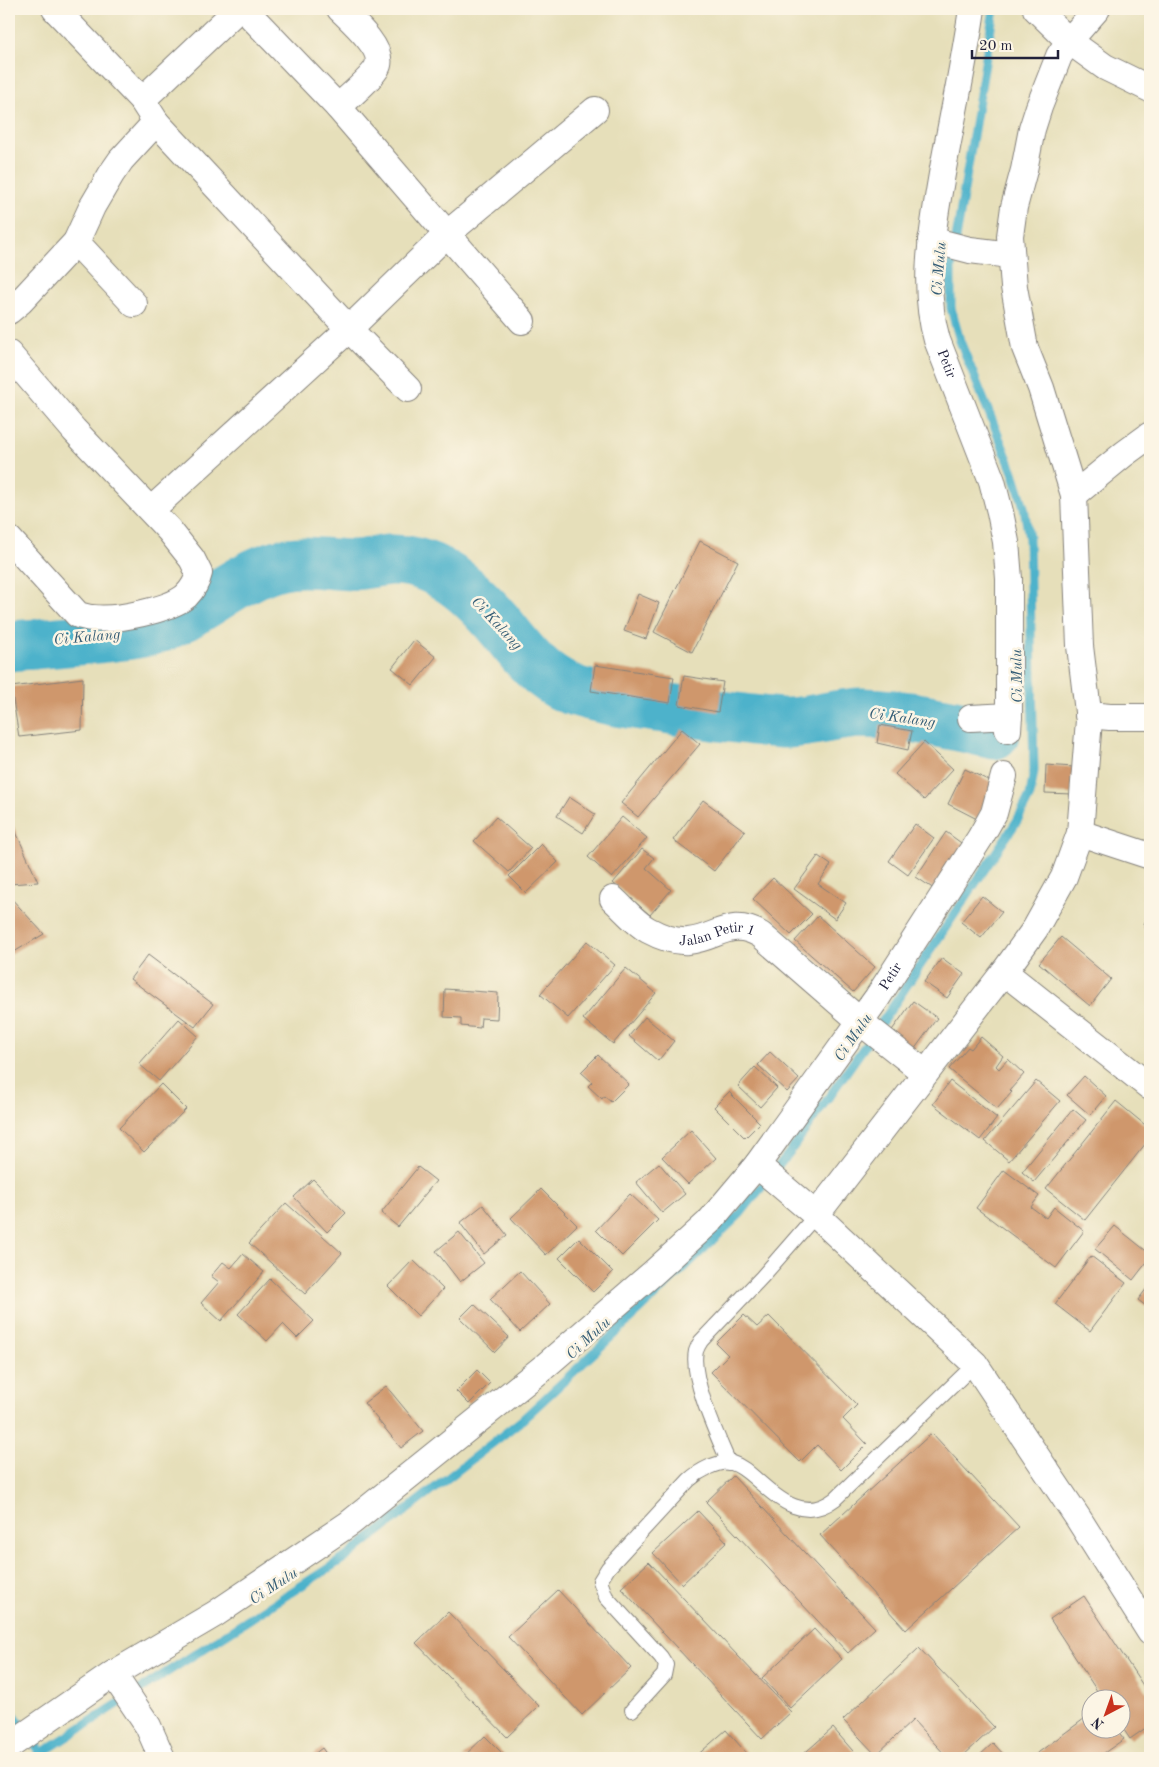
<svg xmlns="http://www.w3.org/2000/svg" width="1159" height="1767" font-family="'Old Standard TT',serif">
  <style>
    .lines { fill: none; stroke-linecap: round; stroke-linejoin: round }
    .stream { stroke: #4db2cb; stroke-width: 9 }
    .river { stroke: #4db2cb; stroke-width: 51 }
    .building { fill: #cf976c }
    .service-casing { stroke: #84807a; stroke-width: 16 }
    .minor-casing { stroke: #84807a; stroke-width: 28 }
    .service { stroke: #fff; stroke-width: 14 }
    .minor { stroke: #fff; stroke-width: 26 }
    .labels { text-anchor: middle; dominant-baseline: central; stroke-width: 5; stroke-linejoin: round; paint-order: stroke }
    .street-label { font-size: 14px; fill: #22223b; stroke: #fcf5e5 }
    .water-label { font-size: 15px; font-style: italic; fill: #335c75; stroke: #fcf5e5 }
  </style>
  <rect width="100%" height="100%" fill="#fcf5e5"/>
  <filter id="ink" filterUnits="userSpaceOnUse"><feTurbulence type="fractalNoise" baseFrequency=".02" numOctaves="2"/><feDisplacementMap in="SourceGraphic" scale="10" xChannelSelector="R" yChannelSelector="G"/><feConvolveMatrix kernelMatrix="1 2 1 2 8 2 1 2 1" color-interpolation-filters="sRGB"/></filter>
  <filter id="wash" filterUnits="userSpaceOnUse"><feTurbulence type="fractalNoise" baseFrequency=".0096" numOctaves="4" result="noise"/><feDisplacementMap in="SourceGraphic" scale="20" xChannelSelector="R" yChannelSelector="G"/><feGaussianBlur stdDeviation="1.12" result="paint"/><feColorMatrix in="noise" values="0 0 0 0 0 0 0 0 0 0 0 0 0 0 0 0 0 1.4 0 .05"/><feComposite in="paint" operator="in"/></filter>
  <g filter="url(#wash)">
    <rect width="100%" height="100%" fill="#e6dfba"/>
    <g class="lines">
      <g class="stream">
        <path d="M9 1708 45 1758"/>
        <path d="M34 1758 349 1555 522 1420 641 1309 740 1214 789 1153 889 1012 1017 821 1030 795 1034 771 1029 539 1024 507 1013 472 960 341 951 308V269L994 9"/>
      </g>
      <path class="river" d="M9 646C39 644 69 641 99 638 121 635 145 634 166 625 205 608 238 576 278 565 303 558 328 565 352 565 365 565 377 561 389 560 437 558 475 595 503 629 522 653 540 677 569 689 598 699 628 703 657 707 684 711 710 715 736 718 754 720 772 723 789 723 814 722 838 713 863 713 907 714 952 724 994 734"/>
    </g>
    <g id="blocks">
      <g class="building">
        <path d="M700 541 738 561 692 652 654 632Z"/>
        <path d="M638 594 659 603 646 639 624 631Z"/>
        <path d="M414 640 436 657 413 685 392 668Z"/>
        <path d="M595 665 674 677 670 703 591 691Z"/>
        <path d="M684 676 723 682 718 712 679 705Z"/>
        <path d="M83 678 82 730 19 737 11 687Z"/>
        <path d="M880 725 912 731 908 750 877 743Z"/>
        <path d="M682 729 700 744 638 817 621 803Z"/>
        <path d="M924 742 953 769 924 800 895 774Z"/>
        <path d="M1046 765 1073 767 1072 794 1045 793Z"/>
        <path d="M965 769 994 783 977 819 948 804Z"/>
        <path d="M569 797 595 814 583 833 557 816Z"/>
        <path d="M703 800 745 831 714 871 673 840Z"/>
        <path d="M9 816 38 882 9 884Z"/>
        <path d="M496 817 531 848 509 872 474 841Z"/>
        <path d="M622 817 647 838 612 878 588 857Z"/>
        <path d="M915 824 934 838 908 875 889 861Z"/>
        <path d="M946 832 964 845 934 889 916 877Z"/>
        <path d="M541 844 558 862 526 893 509 876Z"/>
        <path d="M642 849 654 858 646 868 671 890 650 915 613 883Z"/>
        <path d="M818 856 831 865 818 884 846 903 835 919 794 889Z"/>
        <path d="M773 878 812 914 791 935 753 899Z"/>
        <path d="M9 896 44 934 9 955Z"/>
        <path d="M982 896 1002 912 981 938 961 922Z"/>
        <path d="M1150 912V930L1143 926Z"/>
        <path d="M818 916 875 967 853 992 795 941Z"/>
        <path d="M1061 937 1111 979 1090 1006 1039 963Z"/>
        <path d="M587 941 615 965 568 1018 540 994Z"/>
        <path d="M148 955 213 1004 195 1027 130 979Z"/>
        <path d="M942 958 964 974 947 998 924 982Z"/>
        <path d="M626 968 656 993 613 1044 583 1019Z"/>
        <path d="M445 989 498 993 497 1019 481 1018 480 1028 461 1026V1018L444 1017Z"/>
        <path d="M913 1001 937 1018 914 1050 890 1033Z"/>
        <path d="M645 1017 674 1041 658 1061 629 1036Z"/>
        <path d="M179 1019 198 1036 159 1081 139 1064Z"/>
        <path d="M981 1037 1003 1056 996 1066 999 1069 1008 1059 1024 1074 1010 1090 1012 1092 997 1109 949 1069 968 1047 971 1049Z"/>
        <path d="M770 1052 799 1079 787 1092 758 1065Z"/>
        <path d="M598 1055 629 1084 611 1102 604 1096 602 1099 588 1086 592 1082 581 1072Z"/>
        <path d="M755 1067 777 1088 760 1107 738 1086Z"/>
        <path d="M1084 1076 1106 1096 1090 1115 1067 1095Z"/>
        <path d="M950 1081 997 1118 980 1140 933 1104Z"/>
        <path d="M1036 1081 1060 1101 1009 1161 985 1141Z"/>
        <path d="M161 1084 186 1109 144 1152 119 1128Z"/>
        <path d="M729 1092 760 1123 745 1138 714 1107Z"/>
        <path d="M1116 1101 1150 1129V1138L1085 1220 1046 1189Z"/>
        <path d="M1073 1109 1086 1120 1034 1182 1022 1172Z"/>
        <path d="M691 1130 716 1158 688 1184 662 1157Z"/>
        <path d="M659 1163 685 1194 662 1213 636 1182Z"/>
        <path d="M418 1167 436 1181 398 1227 381 1213Z"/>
        <path d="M1004 1170 1039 1196 1031 1207 1046 1218 1054 1207 1084 1231 1056 1268 976 1208Z"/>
        <path d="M313 1179 346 1213 327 1232 294 1197Z"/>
        <path d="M541 1189 577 1225 546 1255 511 1218Z"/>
        <path d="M630 1194 658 1220 622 1256 596 1230Z"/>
        <path d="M286 1203 342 1253 305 1294 249 1243Z"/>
        <path d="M483 1205 507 1235 484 1254 460 1223Z"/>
        <path d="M1115 1226 1150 1254V1258L1133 1280 1095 1249Z"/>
        <path d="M459 1232 484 1263 460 1282 436 1251Z"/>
        <path d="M579 1238 613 1272 593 1292 559 1258Z"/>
        <path d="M243 1254 264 1272 221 1321 201 1303 219 1282 211 1276 223 1262 231 1268Z"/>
        <path d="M1091 1256 1126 1283 1090 1331 1055 1304Z"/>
        <path d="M413 1260 443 1289 418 1316 388 1286Z"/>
        <path d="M520 1271 550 1304 520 1332 490 1299Z"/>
        <path d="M270 1279 314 1321 297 1338 283 1324 267 1341 238 1314Z"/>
        <path d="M1150 1284V1309L1138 1300Z"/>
        <path d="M474 1304 509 1337 495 1352 460 1318Z"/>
        <path d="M744 1315 757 1327 769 1316 857 1405 843 1419 867 1444 841 1470 817 1445 800 1462 711 1372 728 1355 716 1343Z"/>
        <path d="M477 1370 490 1383 469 1404 456 1391Z"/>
        <path d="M386 1386 423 1431 401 1448 364 1403Z"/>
        <path d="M932 1433 1019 1527 906 1630 820 1535Z"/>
        <path d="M733 1476 875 1628 848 1653 706 1502Z"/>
        <path d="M698 1511 727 1542 682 1584 653 1553Z"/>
        <path d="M649 1562 791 1712 762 1739 621 1588Z"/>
        <path d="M558 1590 631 1668 582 1715 508 1637Z"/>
        <path d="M1084 1596 1150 1696V1725L1130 1739 1122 1727V1700H1103L1050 1619Z"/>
        <path d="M448 1612 539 1706 507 1737 416 1643Z"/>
        <path d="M814 1629 842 1659 790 1708 762 1678Z"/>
        <path d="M919 1648 994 1727 961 1758H948L913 1720 876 1755 843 1720Z"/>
        <path d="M1092 1713V1730H1117L1124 1739 1097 1758H1037L1035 1755Z"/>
        <path d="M833 1728 859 1758H799Z"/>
        <path d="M726 1730 751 1758H694Z"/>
        <path d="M485 1736 507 1758H462Z"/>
        <path d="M993 1743 1007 1758H977Z"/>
        <path d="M322 1748 329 1758H309Z"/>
      </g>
    </g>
  </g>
  <g filter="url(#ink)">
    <use href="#blocks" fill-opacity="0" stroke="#84807a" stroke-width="1"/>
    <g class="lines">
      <g class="service-casing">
        <g id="service">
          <path d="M729 1463C718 1437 690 1378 696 1351 697 1348 699 1344 701 1341L762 1277 816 1215"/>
          <path d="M632 1710 664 1675 666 1665 661 1657 606 1597 600 1581 608 1568 689 1480C699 1471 718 1460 732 1463 742 1466 749 1473 757 1480 781 1501 805 1522 835 1499L975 1364"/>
        </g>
      </g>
      <g class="minor-casing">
        <g id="minor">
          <path d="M244 9 338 107 522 321"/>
          <path id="s1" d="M972 9C964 64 952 119 942 174 933 228 921 285 937 340L992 481 1000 512 1006 542 1009 579V716"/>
          <path d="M1097 9 1069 41 1105 67 1150 89"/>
          <path d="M142 100 238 9"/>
          <path d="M338 107C347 99 375 75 378 65 383 48 351 20 340 9"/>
          <path d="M156 122 349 329 408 389"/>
          <path d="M931 240 970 250 1011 255"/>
          <path d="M76 242 134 304"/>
          <path d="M9 311 21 301 76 242 92 207 112 173 121 160 156 122 142 100 55 9"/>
          <path d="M9 354 74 430 169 530 192 559 199 573C197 582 193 589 186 596 169 610 115 621 93 618 88 618 83 616 78 615L9 539"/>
          <path d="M1074 495 1124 454 1150 435"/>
          <path d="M151 510 349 329 447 234 595 110"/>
          <path d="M1088 715 1110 717H1150"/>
          <path d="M971 718 1009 716 1008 730"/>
          <path d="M1080 833 1150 856"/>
          <path id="s2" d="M613 899C624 909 635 923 648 930 659 936 675 942 688 941 718 938 730 917 761 935L867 1027 925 1073"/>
          <path d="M1004 972 1150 1087"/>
          <path d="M757 1165 816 1215 975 1364 1078 1518 1150 1632"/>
          <path d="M816 1215 1004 972 1035 929 1064 877 1080 833 1089 720 1080 646 1074 495 1041 388 1025 348 1014 287 1010 236 1014 207 1024 170 1032 129 1039 107 1059 56 1069 41 1036 9"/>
          <path d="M113 1674 148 1726 162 1758"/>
          <path id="s3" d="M9 1746 113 1674 215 1614 350 1523 544 1367 653 1273 709 1222 757 1165 877 998 980 838 994 813 1004 776"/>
        </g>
      </g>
      <use href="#service" class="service"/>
      <use href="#minor" class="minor"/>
    </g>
  </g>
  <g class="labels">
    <g class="street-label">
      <text stroke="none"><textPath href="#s1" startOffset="361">Petir</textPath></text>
      <text stroke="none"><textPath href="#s2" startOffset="119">Jalan Petir 1</textPath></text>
      <text stroke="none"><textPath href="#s3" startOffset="1182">Petir</textPath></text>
    </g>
    <g class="water-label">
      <text transform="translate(940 269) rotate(-85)">Ci Mulu</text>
      <text transform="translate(496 624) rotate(47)">Ci Kalang</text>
      <text transform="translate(87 638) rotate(-5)">Ci Kalang</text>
      <text transform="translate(1018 676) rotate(-91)">Ci Mulu</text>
      <text transform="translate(902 719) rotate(8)">Ci Kalang</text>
      <text transform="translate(854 1038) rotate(-55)">Ci Mulu</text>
      <text transform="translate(589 1339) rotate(-43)">Ci Mulu</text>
      <text transform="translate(274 1587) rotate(-33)">Ci Mulu</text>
    </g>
  </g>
  <rect width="1159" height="1767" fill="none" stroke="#fcf5e5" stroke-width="30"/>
  <g transform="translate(1106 1714) rotate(221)"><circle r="24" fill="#fcf5e5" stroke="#a5a1a1"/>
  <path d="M0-4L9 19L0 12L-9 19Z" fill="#c8321e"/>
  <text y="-8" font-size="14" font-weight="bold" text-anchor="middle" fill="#22223b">N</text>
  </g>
  <path d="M972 50v8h86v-8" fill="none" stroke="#22223b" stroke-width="2.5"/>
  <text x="979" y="50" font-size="15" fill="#22223b" stroke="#fcf5e5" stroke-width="4" paint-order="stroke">20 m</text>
</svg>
